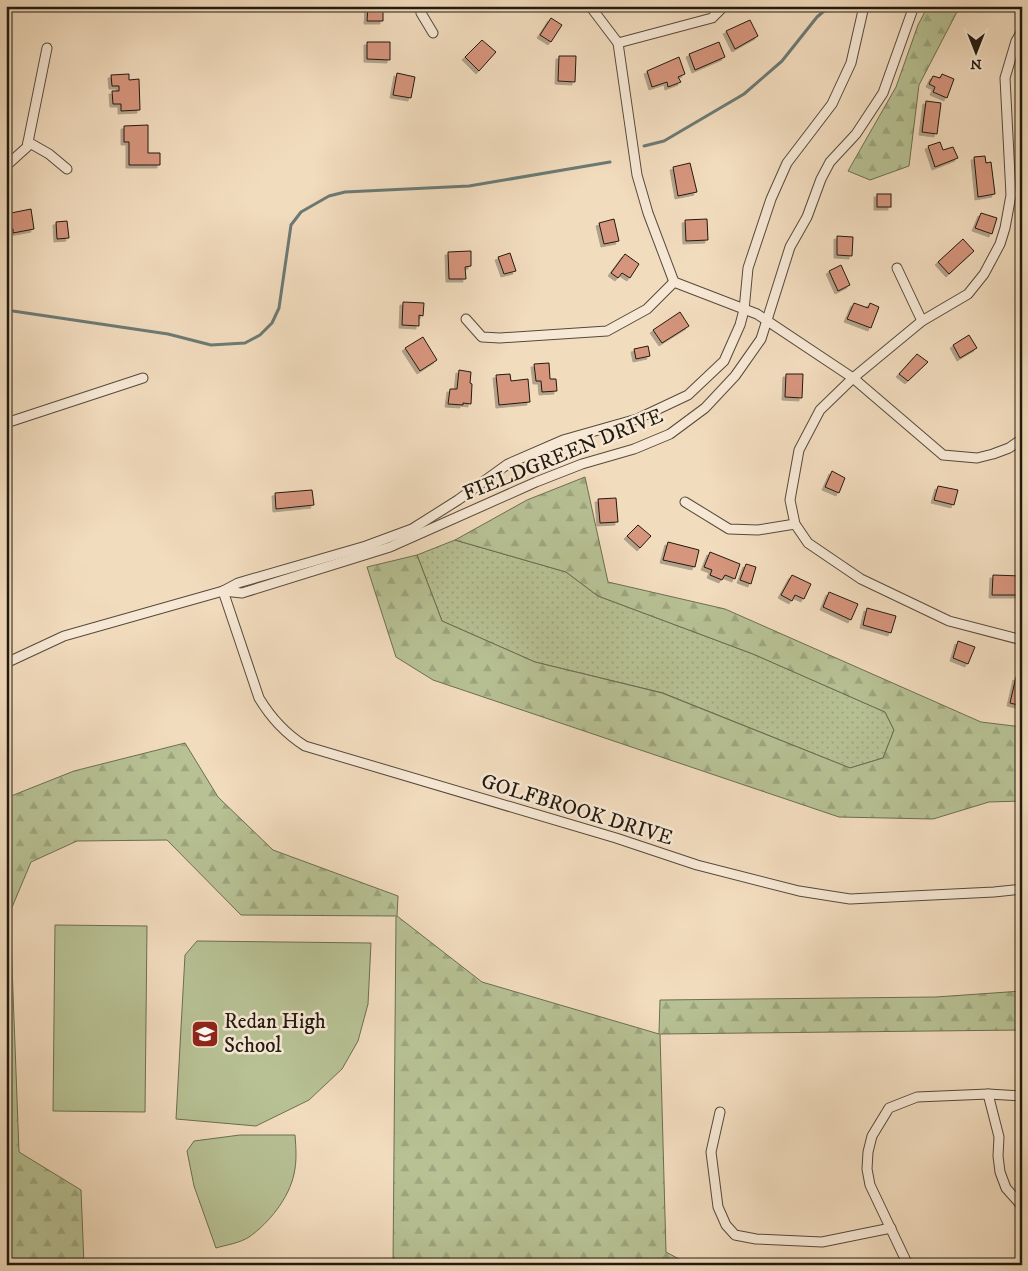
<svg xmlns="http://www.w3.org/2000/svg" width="1028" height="1271" font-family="'IM FELL DW Pica',serif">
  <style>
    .grass { fill: url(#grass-dots); stroke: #6c6e52 }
    .forest { fill: url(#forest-firs); stroke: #6c6e52 }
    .pitch { fill: #b7c194; stroke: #6c6e52 }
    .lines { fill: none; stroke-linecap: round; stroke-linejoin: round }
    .stream { stroke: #6b7a75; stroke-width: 3 }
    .building { fill: #d6957d; stroke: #211a0f; filter: url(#shadow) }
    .street-casing { stroke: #554a3b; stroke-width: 11 }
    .street { stroke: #f7e8d5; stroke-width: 9 }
    .labels { text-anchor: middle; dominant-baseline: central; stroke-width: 5; stroke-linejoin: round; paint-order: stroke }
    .street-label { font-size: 21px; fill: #211a0f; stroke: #f7e8d5 }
    .poi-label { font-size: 21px; fill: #211a0f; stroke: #f7e8d5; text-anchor: start }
  </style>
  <defs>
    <pattern id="grass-dots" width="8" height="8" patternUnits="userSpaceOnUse" patternTransform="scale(1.25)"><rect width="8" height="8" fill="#b7c194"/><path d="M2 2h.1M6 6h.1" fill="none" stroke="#9da57e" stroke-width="1.8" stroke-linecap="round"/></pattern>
    <pattern id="forest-firs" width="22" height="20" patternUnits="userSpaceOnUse" patternTransform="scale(1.25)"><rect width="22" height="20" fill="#b7c194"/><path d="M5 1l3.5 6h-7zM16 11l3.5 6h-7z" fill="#9da57e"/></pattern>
    <filter id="shadow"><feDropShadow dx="-3" dy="3" stdDeviation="0" flood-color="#0004"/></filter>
  </defs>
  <rect width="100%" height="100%" fill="#f2dcbe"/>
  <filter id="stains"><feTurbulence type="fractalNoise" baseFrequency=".004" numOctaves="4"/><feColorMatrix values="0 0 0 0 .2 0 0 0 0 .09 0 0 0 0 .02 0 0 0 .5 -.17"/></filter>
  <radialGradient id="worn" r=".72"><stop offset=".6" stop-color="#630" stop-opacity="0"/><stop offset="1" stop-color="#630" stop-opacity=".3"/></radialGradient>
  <path class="grass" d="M455 540 566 572 598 596 753 654 885 712 894 730 883 758 850 768 663 693 535 662 442 621 417 555Z"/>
  <g class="forest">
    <path d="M928 6H960L919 85 909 166 870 180 848 171 896 87 918 25Z"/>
    <path d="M585 477 608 582 725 609 981 722 1022 727V801L989 802 933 819 839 817 433 680 396 657 367 567 417 555 442 621 535 662 662 693 850 768 883 758 894 730 885 712 753 654 598 596 566 572 455 540 527 500Z"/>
    <path d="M185 743 218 797 273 850 398 896 397 916 482 982 659 1034 660 1000 936 997 1022 991V1030L660 1034 666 1252 690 1265H393L396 916 241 915 167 840 77 841 31 862 10 912 19 1152 81 1190 84 1265H6V798L74 771Z"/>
  </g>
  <g class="pitch">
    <path d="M55 925 147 926 145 1112 53 1111Z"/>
    <path d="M197 941 371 943 368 1004 358 1041 342 1069 309 1100 256 1126 176 1119 185 955Z"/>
    <path d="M240 1135H295C296 1148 297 1161 294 1174 289 1198 269 1223 249 1237 240 1243 226 1245 216 1248L194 1186 187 1151 194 1141Z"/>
  </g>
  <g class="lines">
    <g class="stream">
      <path d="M644 146 664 141 744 94 782 61 817 17 830 6"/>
      <path d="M6 310 168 334 211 345 245 343 260 335 272 323 279 308 291 225 301 212 329 196 345 192 469 186 610 162"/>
    </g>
  </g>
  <g class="building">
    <path d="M368 6H383V21H367Z"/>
    <path d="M551 18 562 25 551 42 540 35Z"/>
    <path d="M750 20 758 36 735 49 726 31Z"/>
    <path d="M482 40 496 52 479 71 465 57Z"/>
    <path d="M367 42H390V60L367 59Z"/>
    <path d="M719 42 725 57 695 70 689 54Z"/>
    <path d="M559 56H576L575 82 558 81Z"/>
    <path d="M679 57 685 74 678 77 681 82 668 87 667 82 652 87 647 71Z"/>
    <path d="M397 73 415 77 411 98 393 95Z"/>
    <path d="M129 74V80L139 79 140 110 121 111V104H113L112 91H119V86H112L111 75Z"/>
    <path d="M942 74 954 79 947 98 933 92 935 87 929 84 933 76 940 78Z"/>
    <path d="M926 101 941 103 937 134 922 132Z"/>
    <path d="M148 125V153H160V165H129V142H124V126Z"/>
    <path d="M940 142 943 150 953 147 958 158 935 167 928 146Z"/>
    <path d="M985 156 986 163 991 162 995 194 978 197 974 157Z"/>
    <path d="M690 163 697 192 678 196 673 167Z"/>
    <rect x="877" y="194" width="14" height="13"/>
    <path d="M31 209 34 229 13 233V229L6 230V214Z"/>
    <path d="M981 213 997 218 992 234 975 228Z"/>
    <path d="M614 219 619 241 604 244 599 223Z"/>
    <path d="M707 219 708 240 686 241 685 220Z"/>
    <path d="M67 221 69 238 57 239 56 222Z"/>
    <path d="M837 236 853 237 852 256 837 255Z"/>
    <path d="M963 239 974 251 949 274 938 262Z"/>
    <path d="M471 251V266L465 267 466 279H449L448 252Z"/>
    <path d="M510 253 516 271 504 274 498 257Z"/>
    <path d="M625 254 639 264 630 278 622 273 618 278 611 273Z"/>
    <path d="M841 265 850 285 838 291 829 271Z"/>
    <path d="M403 302 424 303 423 316 419 315V326L402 325Z"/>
    <path d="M854 303 868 308 870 303 879 307 871 328 847 319Z"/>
    <path d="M680 312 689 326 662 343 653 330Z"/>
    <path d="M969 335 977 348 960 358 953 345Z"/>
    <path d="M423 337 437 360 420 371 405 348Z"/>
    <path d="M648 346 650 356 636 359 634 349Z"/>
    <path d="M917 354 928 362 908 381 899 374Z"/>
    <path d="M549 363 550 379H556L557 391 542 392 541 381H536L534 364Z"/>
    <path d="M459 370 471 372 470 383 472 384 471 404 463 403V405L448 404 450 389H457Z"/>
    <path d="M510 374 511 381 528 379 530 402 499 405 496 375Z"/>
    <path d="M786 374H803L802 398 785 397Z"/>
    <path d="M832 471 845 478 839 493 825 487Z"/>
    <path d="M938 486 958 490 954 505 934 500Z"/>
    <path d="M312 490 314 505 276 509 275 493Z"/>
    <path d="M616 498 618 522 600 523 598 499Z"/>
    <path d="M638 525 651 536 640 548 627 536Z"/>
    <path d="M668 542 699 550 695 567 663 560Z"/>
    <path d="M710 552 740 564 735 579 725 575 722 580 710 575 712 570 704 567Z"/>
    <path d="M746 564 756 567 751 584 740 580Z"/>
    <path d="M792 575 811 584 804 599 795 595 792 601 781 595Z"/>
    <path d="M993 575 1021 576V595H992Z"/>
    <path d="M829 592 858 604 851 620 823 607Z"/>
    <path d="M867 608 896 616 891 633 863 625Z"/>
    <path d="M958 641 975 647 968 664 953 658Z"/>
    <path d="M1016 677 1022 679V706L1010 703Z"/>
  </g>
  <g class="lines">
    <g class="street-casing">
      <g id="street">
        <path d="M420 6 421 13 433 33"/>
        <path d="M590 6 618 43 637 175 648 213 674 282 757 314 853 378 943 455 977 458 993 454 1009 448 1022 439"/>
        <path d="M1022 31 1016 41 1005 78 1011 195 1005 228 1000 244 984 274 968 294 922 321 853 378 820 410 799 450 790 500 795 524 808 543 861 579 949 621 1022 640"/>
        <path d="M618 43 712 18 724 6"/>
        <path d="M28 142 49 154 67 169"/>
        <path d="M6 166 27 147 47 48"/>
        <path d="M897 268 922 321"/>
        <path d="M466 319 482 337 500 338 607 331 647 309 674 282"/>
        <path d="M6 423 143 378"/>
        <path d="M685 502 729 529 758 530 795 524"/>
        <path d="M223 591 242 593 390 547 536 482 582 464 634 449 670 434 705 408 735 376 761 339 790 247 807 217 821 179 830 162 856 134 883 93 914 6"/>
        <path d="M223 591 259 698C271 718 286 734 305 746L616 838 697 865 799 891 850 899 994 892 1022 889"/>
        <path d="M6 663 64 636 223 591 238 583 366 546 412 529 458 500 508 464 563 440 637 419 688 395 724 361 740 325 744 310 748 268 771 199 787 163 832 104 851 63 864 6"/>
        <path d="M988 1094 999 1137 998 1156 1000 1172 1006 1188 1022 1206"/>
        <path d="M720 1112 711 1152 718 1207 726 1225 735 1235 756 1239 822 1242 891 1228"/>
        <path d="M908 1265 870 1185 867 1169 868 1152 872 1136 889 1108 917 1097 988 1094 1022 1096"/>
      </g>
    </g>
    <use href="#street" class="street"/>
  </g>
  <defs>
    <g id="school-square" transform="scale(1.4375)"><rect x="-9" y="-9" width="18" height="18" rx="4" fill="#8f2418" stroke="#f7e8d5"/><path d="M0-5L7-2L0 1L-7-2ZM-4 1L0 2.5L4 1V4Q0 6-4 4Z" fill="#fff"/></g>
  </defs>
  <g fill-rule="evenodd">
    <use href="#school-square" x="205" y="1034"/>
  </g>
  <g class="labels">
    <g class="street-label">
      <text transform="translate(563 455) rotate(-22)">FIELDGREEN DRIVE</text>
      <text transform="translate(577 810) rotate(17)">GOLFBROOK DRIVE</text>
    </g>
    <g class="poi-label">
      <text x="224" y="1022">Redan High<tspan x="224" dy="24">School</tspan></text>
    </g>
  </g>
  <rect width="1028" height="1271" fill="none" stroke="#f2dcbe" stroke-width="25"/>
  <rect x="8" y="8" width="1013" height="1256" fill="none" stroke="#211a0f" stroke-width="2.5"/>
  <rect x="12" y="12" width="1003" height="1246" fill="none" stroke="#211a0f"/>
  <g transform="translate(976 52) rotate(180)" stroke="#f7e8d5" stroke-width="4" paint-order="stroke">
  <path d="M0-4L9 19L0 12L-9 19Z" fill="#211a0f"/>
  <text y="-8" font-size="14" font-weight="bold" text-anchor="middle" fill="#211a0f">N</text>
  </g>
  <rect width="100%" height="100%" filter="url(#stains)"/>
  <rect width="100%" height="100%" fill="url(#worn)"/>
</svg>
